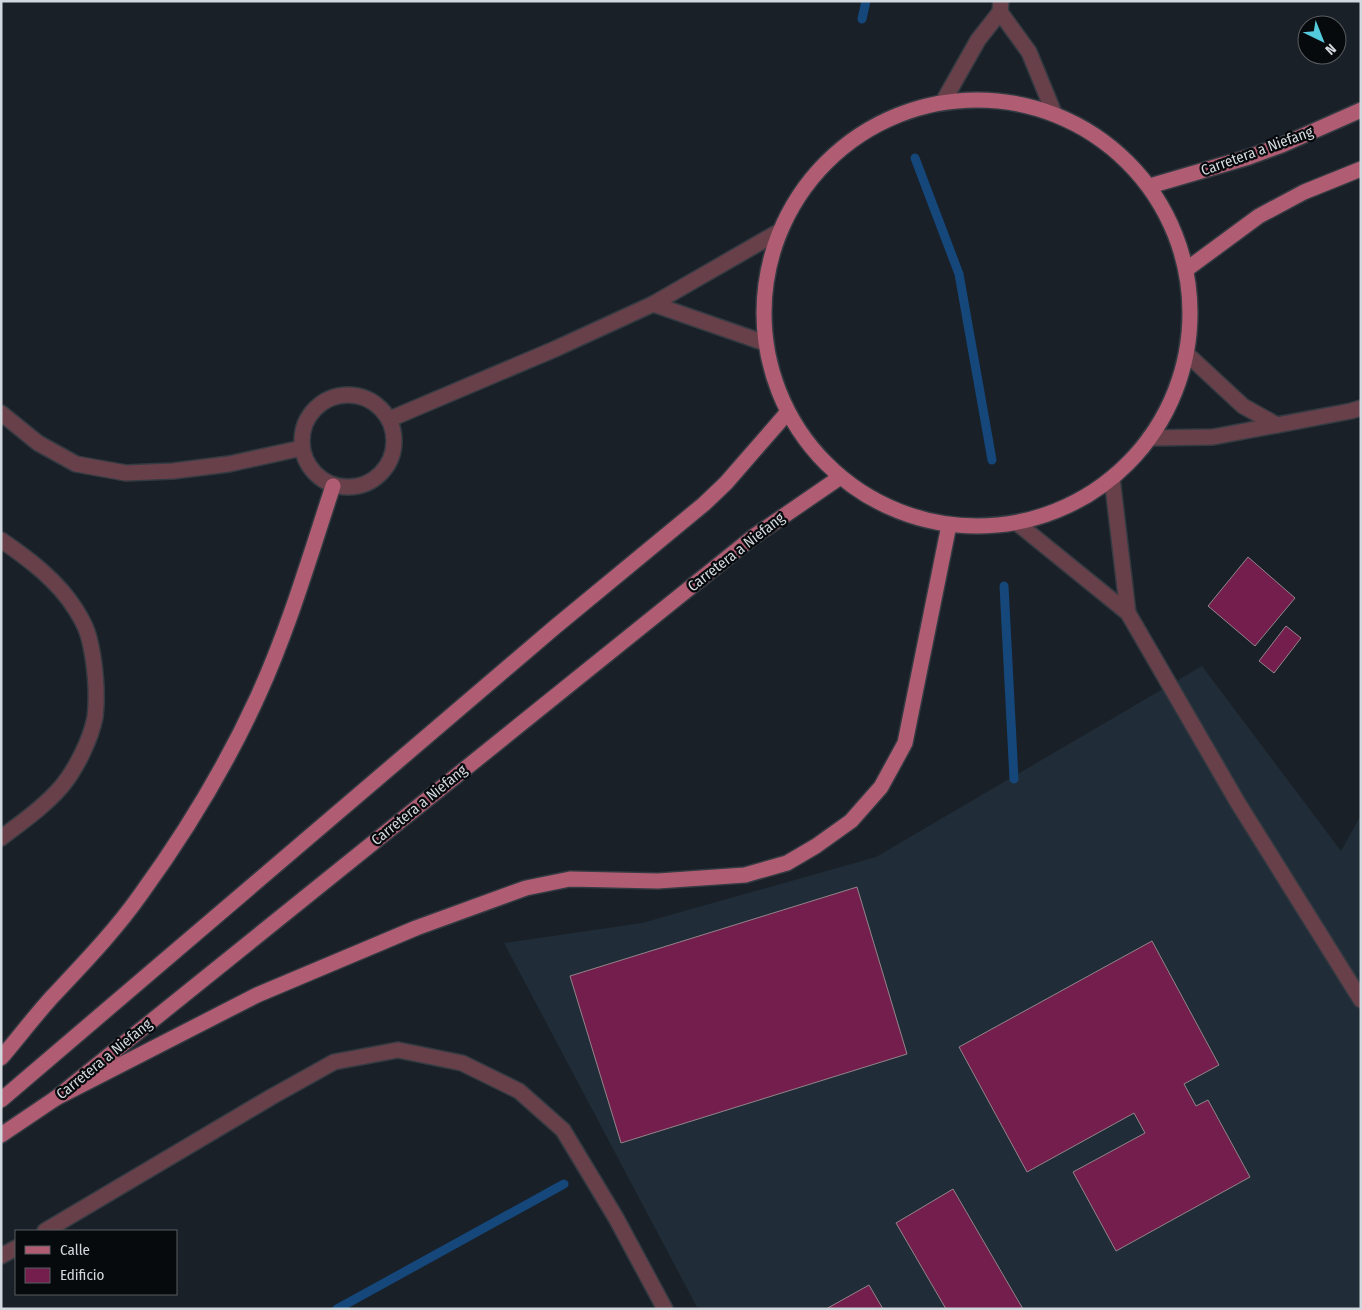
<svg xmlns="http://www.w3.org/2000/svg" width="1362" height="1310" font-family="'Fira Sans Condensed',sans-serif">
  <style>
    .built { fill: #202c37 }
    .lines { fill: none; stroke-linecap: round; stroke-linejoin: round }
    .stream { stroke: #15477b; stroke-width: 9 }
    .building { fill: #741e4d; stroke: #92858a }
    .minor-casing { stroke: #333a41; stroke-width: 18 }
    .major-casing { stroke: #333a41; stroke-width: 18 }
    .minor { stroke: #68404a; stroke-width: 15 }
    .major { stroke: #b05d73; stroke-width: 15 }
    .labels { text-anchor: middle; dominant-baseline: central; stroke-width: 4.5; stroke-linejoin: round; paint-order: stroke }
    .street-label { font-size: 15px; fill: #d2d8dd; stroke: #070a0d }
  </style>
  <rect width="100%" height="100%" fill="#192028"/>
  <path class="built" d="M1202 666 1341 851 1361 815V1309H698L504 943 642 923 876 857Z"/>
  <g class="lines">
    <g class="stream">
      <path d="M862 19 866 1"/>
      <path d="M915 158 959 274 992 460"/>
      <path d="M1004 586 1014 779"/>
      <path d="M337 1309 564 1184"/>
    </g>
  </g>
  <g class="building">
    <path d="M1248 557 1295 598 1255 646 1208 606Z"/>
    <path d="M1286 626 1301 638 1274 673 1259 661Z"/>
    <path d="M857 887 907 1054 621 1143 570 976Z"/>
    <path d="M1152 941 1219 1065 1184 1084 1196 1106 1208 1100 1250 1177 1116 1251 1073 1172 1145 1133 1134 1113 1027 1172 959 1047Z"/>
    <path d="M953 1189 1023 1309H946L896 1223Z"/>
    <path d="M869 1285 883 1309H826Z"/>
  </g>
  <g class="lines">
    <g class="minor-casing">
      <g id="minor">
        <path d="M1000 12 1029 52 1054 113"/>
        <path d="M943 102 978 40 1000 12 1001 1"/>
        <path d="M653 304 765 343"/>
        <path d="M1187 354 1243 406 1277 425"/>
        <circle cx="348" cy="441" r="46"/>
        <path d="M1 413 38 443 76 464 126 473 173 471 229 464 302 448"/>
        <path d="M390 419 555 349 653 304 780 231"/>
        <path d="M1149 438 1213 437 1351 411 1361 408"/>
        <path d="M1112 478 1128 613"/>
        <path d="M1017 523 1128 613 1238 803 1361 1000"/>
        <path d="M1 540C29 559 58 581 76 610 81 618 87 629 89 638 95 661 98 694 95 717 91 739 76 769 62 786 45 806 22 822 1 838"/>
        <path d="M45 1231 273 1096 334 1062 398 1050 462 1063 519 1091 563 1130 616 1218 665 1309"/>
        <path d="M1 1256 16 1248"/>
      </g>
    </g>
    <g class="major-casing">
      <g id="major">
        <circle cx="977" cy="313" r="213"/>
        <path d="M1150 186 1249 157 1282 145 1361 110"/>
        <path d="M1187 269 1259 216 1304 192 1361 169"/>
        <path d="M1 1058C18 1038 34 1017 52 997 83 964 115 931 141 894 186 832 226 766 258 696 289 628 310 556 333 486"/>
        <path d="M56 1098 257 995 416 928 526 888 570 879 658 881 745 875 787 863 816 846 851 821 881 787 905 743 949 525"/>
        <path d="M1 1100 555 627 704 504 726 483 787 413"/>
        <path d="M1 1135 56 1098 753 537 839 478"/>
      </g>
    </g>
    <use href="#minor" class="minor"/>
    <use href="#major" class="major"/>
  </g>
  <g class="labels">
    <g class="street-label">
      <text transform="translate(1257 151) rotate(-20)">Carretera a Niefang</text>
      <text transform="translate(736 552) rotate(-38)">Carretera a Niefang</text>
      <text transform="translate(419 805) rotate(-39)">Carretera a Niefang</text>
      <text transform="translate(104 1059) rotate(-39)">Carretera a Niefang</text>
    </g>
  </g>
  <rect width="1362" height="1310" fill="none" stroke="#d2d8dd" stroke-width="5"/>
  <rect x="15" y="1230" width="162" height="65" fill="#070a0d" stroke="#585c60"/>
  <rect x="25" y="1246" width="25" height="8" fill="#b05d73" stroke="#585c60"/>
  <text x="60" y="1255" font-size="15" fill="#d2d8dd">Calle</text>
  <rect x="25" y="1268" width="25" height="15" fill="#741e4d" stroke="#585c60"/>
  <text x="60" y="1280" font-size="15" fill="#d2d8dd">Edificio</text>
  <g transform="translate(1322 40) rotate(137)"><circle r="24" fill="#070a0d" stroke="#585c60"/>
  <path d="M0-4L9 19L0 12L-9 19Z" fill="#54cadd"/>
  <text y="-8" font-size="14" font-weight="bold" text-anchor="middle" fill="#d2d8dd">N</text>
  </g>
</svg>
